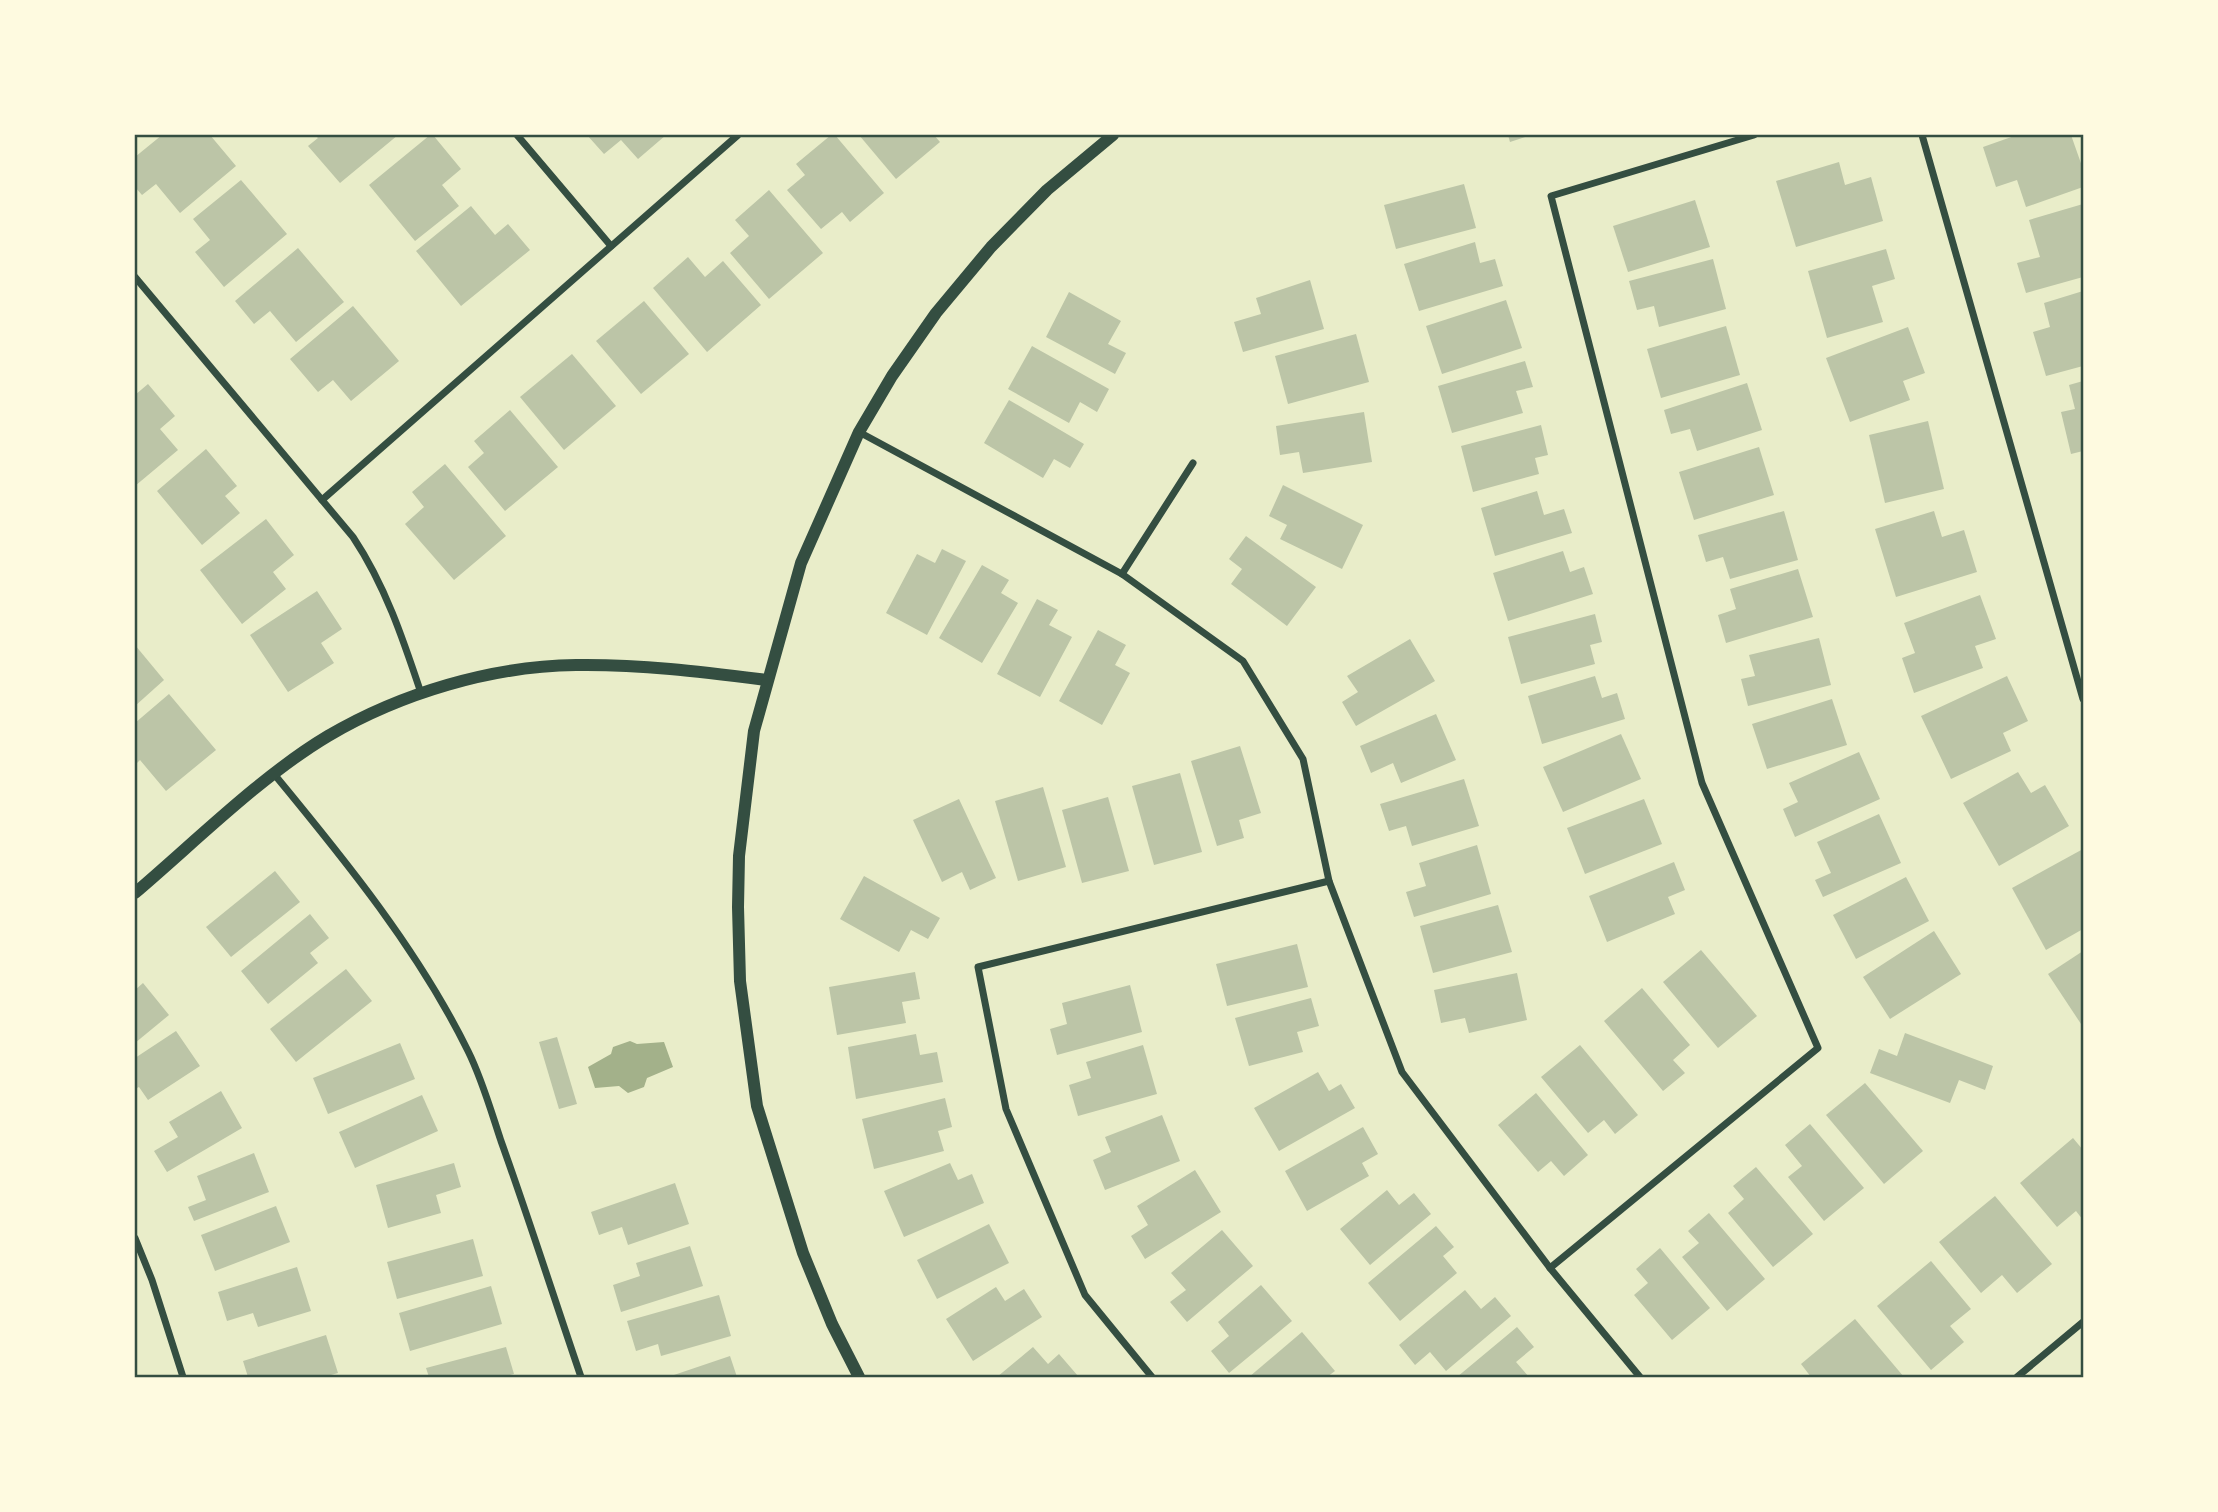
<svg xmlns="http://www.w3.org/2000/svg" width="2218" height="1512" font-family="'Work Sans',sans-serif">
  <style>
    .water { fill: #a3b18a }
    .building { fill: #bcc5a7 }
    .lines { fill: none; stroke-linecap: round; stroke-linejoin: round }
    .minor { stroke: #344e41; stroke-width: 7 }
    .tertiary { stroke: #344e41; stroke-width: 12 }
    .neatline { fill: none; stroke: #344e41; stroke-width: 2.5 }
  </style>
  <rect width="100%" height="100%" fill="#e9edc9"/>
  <path class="water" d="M630 1041 637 1044 664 1042 673 1067 647 1078 644 1087 628 1093 619 1086 595 1088 588 1067 611 1054 613 1047Z"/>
  <g class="building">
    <path d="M162 135H210L236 166 180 213 156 184 142 195 135 187V157Z"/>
    <path d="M315 135H398L340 183 308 146 318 138Z"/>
    <path d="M430 135H433L461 169 442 185 459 206 415 241 369 185Z"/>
    <path d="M587 135H666L638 159 621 140 604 154Z"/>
    <path d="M831 135H835L884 193 850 222 842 212 821 229 787 190 805 175 796 164Z"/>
    <path d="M859 135H934L940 142 896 179Z"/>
    <path d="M1508 135H1531L1510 142Z"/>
    <path d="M2017 135H2071L2083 169V187L2026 207 2017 180 1996 187 1983 147Z"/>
    <path d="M1839 162 1845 185 1871 177 1883 221 1796 247 1776 181Z"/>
    <path d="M241 180 287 234 224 287 195 252 210 240 193 219Z"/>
    <path d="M1464 184 1476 228 1396 249 1384 205Z"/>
    <path d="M769 190 823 253 769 299 730 253 749 236 735 220Z"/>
    <path d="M1695 200 1710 247 1628 272 1613 226Z"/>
    <path d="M2083 204V277L2026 293 2017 263 2040 257 2029 220Z"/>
    <path d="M471 206 495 235 508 224 530 250 461 306 416 251Z"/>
    <path d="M1475 242 1480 263 1495 259 1503 286 1419 311 1404 264Z"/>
    <path d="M298 248 344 302 296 342 270 311 254 324 235 301Z"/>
    <path d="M1886 249 1895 279 1872 286 1883 322 1827 338 1808 271Z"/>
    <path d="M688 257 705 277 723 261 761 305 707 352 653 288Z"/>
    <path d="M1713 259 1726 309 1659 327 1654 306 1637 310 1629 281Z"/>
    <path d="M1310 280 1324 329 1243 352 1234 322 1261 314 1256 298Z"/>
    <path d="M2083 291V366L2046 376 2033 332 2050 327 2044 303Z"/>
    <path d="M1069 292 1121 321 1108 344 1126 353 1115 374 1046 337Z"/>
    <path d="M1506 300 1522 348 1442 374 1426 326Z"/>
    <path d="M644 301 689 354 641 394 596 341Z"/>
    <path d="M353 306 399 361 351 401 333 380 318 392 290 359Z"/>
    <path d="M1726 326 1740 375 1661 398 1647 349Z"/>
    <path d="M1908 327 1925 373 1903 381 1910 400 1850 422 1826 358Z"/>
    <path d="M1356 334 1369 382 1288 404 1275 356Z"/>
    <path d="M1032 346 1109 389 1097 412 1080 402 1069 423 1008 389Z"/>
    <path d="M572 354 616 406 564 450 520 397Z"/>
    <path d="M1525 361 1533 387 1516 391 1523 413 1452 433 1438 386Z"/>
    <path d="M2083 381V451L2071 454 2061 412 2075 409 2069 385Z"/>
    <path d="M1747 383 1762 430 1697 451 1690 429 1671 434 1664 410Z"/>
    <path d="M148 384 175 416 160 429 178 450 135 486V395Z"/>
    <path d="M1009 400 1084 444 1070 468 1054 459 1043 478 984 443Z"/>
    <path d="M510 410 558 467 505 511 468 467 484 453 474 441Z"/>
    <path d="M1364 412 1372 462 1303 473 1299 452 1280 455 1276 426Z"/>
    <path d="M1928 421 1944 489 1885 503 1869 435Z"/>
    <path d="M1541 425 1548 455 1535 458 1539 474 1473 492 1461 446Z"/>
    <path d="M1759 447 1774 495 1694 520 1679 472Z"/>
    <path d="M206 449 237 486 225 496 240 513 202 545 157 491Z"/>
    <path d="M445 464 506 536 454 580 405 524 424 507 412 492Z"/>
    <path d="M1283 485 1363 525 1342 569 1280 539 1287 525 1269 516Z"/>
    <path d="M1537 491 1544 515 1564 509 1572 533 1495 556 1481 508Z"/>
    <path d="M1784 511 1798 560 1730 579 1723 557 1706 562 1698 535Z"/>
    <path d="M1934 511 1942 537 1964 530 1977 572 1896 597 1875 529Z"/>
    <path d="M266 519 294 555 273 572 286 589 242 624 200 570Z"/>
    <path d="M1246 536 1316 587 1287 626 1231 584 1242 569 1229 559Z"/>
    <path d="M942 549 966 561 927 635 886 613 917 554 935 563Z"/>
    <path d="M1563 551 1570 572 1584 567 1593 594 1508 621 1493 573Z"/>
    <path d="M982 565 1009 580 1001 593 1018 603 982 663 939 638Z"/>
    <path d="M1798 569 1813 617 1726 643 1718 615 1736 609 1730 589Z"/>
    <path d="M317 591 342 629 321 643 334 663 288 692 250 635Z"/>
    <path d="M1980 595 1996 639 1975 646 1983 668 1914 693 1902 658 1915 653 1904 623Z"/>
    <path d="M1037 599 1058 610 1049 625 1072 637 1040 697 997 674Z"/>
    <path d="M1595 614 1602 642 1590 645 1595 664 1521 684 1508 637Z"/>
    <path d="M1098 630 1126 645 1115 665 1130 673 1102 725 1059 701Z"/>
    <path d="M1819 638 1831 685 1748 706 1741 679 1755 676 1749 655Z"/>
    <path d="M1410 639 1435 681 1356 726 1342 702 1358 692 1347 676Z"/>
    <path d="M135 645 164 680 135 706Z"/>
    <path d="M1595 676 1602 698 1617 693 1625 719 1542 744 1528 696Z"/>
    <path d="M2007 676 2028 721 2003 733 2011 751 1951 779 1921 716Z"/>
    <path d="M169 694 216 750 166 791 140 760 135 765V723Z"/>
    <path d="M1832 699 1847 745 1767 769 1752 724Z"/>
    <path d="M1436 714 1456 760 1401 783 1393 763 1371 773 1360 746Z"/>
    <path d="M1621 734 1641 779 1563 812 1543 767Z"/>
    <path d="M1240 746 1261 813 1239 820 1244 838 1217 846 1191 761Z"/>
    <path d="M1859 752 1880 799 1795 837 1783 809 1798 802 1789 783Z"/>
    <path d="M2018 772 2031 793 2045 785 2069 826 1999 866 1963 803Z"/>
    <path d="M1180 773 1202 852 1154 865 1132 786Z"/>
    <path d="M1464 779 1479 826 1412 846 1406 826 1389 831 1380 804Z"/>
    <path d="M1043 787 1066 867 1018 881 995 801Z"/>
    <path d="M1108 797 1129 871 1082 883 1062 810Z"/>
    <path d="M959 799 996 878 970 890 962 872 942 882 913 820Z"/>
    <path d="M1644 799 1662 844 1585 874 1567 828Z"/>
    <path d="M1879 814 1901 863 1823 897 1815 880 1831 873 1817 842Z"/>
    <path d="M1477 845 1491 894 1414 917 1406 892 1426 886 1419 863Z"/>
    <path d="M2083 849V929L2046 950 2012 888Z"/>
    <path d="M1674 862 1685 890 1668 897 1675 914 1607 942 1589 896Z"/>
    <path d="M275 871 300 902 231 957 206 927Z"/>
    <path d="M864 876 940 918 928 939 911 930 899 952 840 919Z"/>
    <path d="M1906 877 1929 921 1856 959 1833 915Z"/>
    <path d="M1498 905 1512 952 1433 973 1420 926Z"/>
    <path d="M310 914 329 938 310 953 318 963 268 1004 241 971Z"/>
    <path d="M1934 931 1961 974 1890 1019 1863 977Z"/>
    <path d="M1297 944 1308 987 1227 1006 1216 964Z"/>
    <path d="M1701 950 1757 1016 1718 1048 1663 982Z"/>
    <path d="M2083 951V1027L2048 974Z"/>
    <path d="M346 969 372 1001 296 1062 270 1029Z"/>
    <path d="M915 972 920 999 902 1002 906 1023 837 1035 829 987Z"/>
    <path d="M1517 973 1527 1020 1469 1033 1465 1018 1441 1023 1434 990Z"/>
    <path d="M143 983 169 1015 135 1043V990Z"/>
    <path d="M1130 985 1142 1032 1057 1055 1050 1029 1067 1024 1062 1003Z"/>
    <path d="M1642 988 1690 1045 1673 1060 1685 1073 1663 1091 1604 1021Z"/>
    <path d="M1311 998 1319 1026 1297 1032 1303 1052 1249 1066 1235 1018Z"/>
    <path d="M176 1031 200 1066 148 1100 139 1087 135 1089V1058Z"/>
    <path d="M1905 1033 1993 1066 1985 1090 1959 1080 1950 1103 1870 1073 1879 1049 1897 1056Z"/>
    <path d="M916 1034 920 1055 937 1052 943 1082 856 1099 848 1047Z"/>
    <path d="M557 1037 577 1104 559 1109 539 1042Z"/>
    <path d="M400 1043 415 1079 328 1114 313 1078Z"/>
    <path d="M1143 1045 1157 1094 1078 1116 1069 1085 1091 1078 1086 1062Z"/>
    <path d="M1580 1045 1638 1115 1615 1134 1604 1120 1588 1133 1541 1077Z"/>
    <path d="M1318 1072 1329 1091 1341 1084 1355 1108 1279 1151 1254 1108Z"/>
    <path d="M1865 1083 1923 1151 1884 1184 1826 1115Z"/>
    <path d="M221 1091 242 1128 167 1172 154 1151 178 1137 169 1122Z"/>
    <path d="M1536 1093 1588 1155 1564 1176 1551 1161 1538 1172 1498 1125Z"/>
    <path d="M422 1095 438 1131 355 1168 339 1132Z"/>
    <path d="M945 1098 952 1127 938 1131 944 1151 874 1169 862 1119Z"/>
    <path d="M1162 1115 1180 1161 1105 1190 1093 1160 1111 1152 1105 1137Z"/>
    <path d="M1810 1124 1864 1188 1824 1221 1788 1177 1802 1166 1785 1145Z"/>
    <path d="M1363 1127 1378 1154 1362 1163 1369 1176 1307 1211 1285 1171Z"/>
    <path d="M2073 1138 2083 1150V1220L2076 1211 2057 1227 2020 1183Z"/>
    <path d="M254 1153 269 1192 194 1221 188 1207 206 1200 197 1176Z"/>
    <path d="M454 1163 461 1187 436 1195 441 1213 388 1228 376 1185Z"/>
    <path d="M950 1163 958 1180 972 1174 984 1203 904 1237 884 1191Z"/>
    <path d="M1756 1167 1813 1234 1773 1267 1728 1213 1744 1199 1733 1186Z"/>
    <path d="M1195 1170 1221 1212 1145 1259 1131 1236 1148 1225 1137 1206Z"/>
    <path d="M675 1183 689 1224 628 1245 622 1227 599 1235 591 1212Z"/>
    <path d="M1387 1190 1399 1205 1414 1193 1431 1214 1370 1265 1340 1229Z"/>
    <path d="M1995 1196 2052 1264 2017 1293 2002 1275 1981 1293 1939 1242Z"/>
    <path d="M276 1206 290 1242 215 1271 201 1235Z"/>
    <path d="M1709 1213 1765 1279 1727 1311 1682 1257 1699 1243 1688 1231Z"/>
    <path d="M989 1224 1009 1263 937 1299 917 1260Z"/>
    <path d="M1436 1226 1454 1247 1443 1256 1457 1273 1400 1321 1368 1283Z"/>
    <path d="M1222 1230 1253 1266 1187 1322 1170 1302 1186 1290 1171 1273Z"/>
    <path d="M473 1239 483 1276 397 1299 387 1262Z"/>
    <path d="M690 1246 703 1286 621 1312 613 1285 640 1276 636 1263Z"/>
    <path d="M1660 1248 1710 1308 1672 1340 1634 1295 1648 1283 1636 1269Z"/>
    <path d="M1931 1261 1971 1309 1950 1326 1964 1342 1931 1370 1877 1306Z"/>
    <path d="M297 1267 311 1311 258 1327 253 1313 227 1321 218 1292Z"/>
    <path d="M1261 1285 1292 1321 1229 1373 1211 1351 1229 1336 1218 1322Z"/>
    <path d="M491 1286 502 1324 410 1351 399 1313Z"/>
    <path d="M996 1287 1005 1301 1024 1289 1042 1317 973 1361 946 1319Z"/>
    <path d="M1465 1290 1481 1309 1495 1297 1511 1316 1446 1371 1430 1352 1415 1365 1399 1345Z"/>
    <path d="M719 1295 731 1336 661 1356 658 1344 636 1351 627 1321Z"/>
    <path d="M1855 1319 1904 1377H1811L1801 1364Z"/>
    <path d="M1517 1327 1534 1347 1516 1362 1529 1377H1457Z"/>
    <path d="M1302 1332 1335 1371 1327 1377H1249Z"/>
    <path d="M326 1335 338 1373 324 1377H248L243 1361Z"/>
    <path d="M506 1347 514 1374 501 1377H429L426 1368Z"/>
    <path d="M1033 1347 1048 1364 1059 1354 1078 1376 997 1377Z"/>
    <path d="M730 1356 737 1377H668Z"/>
  </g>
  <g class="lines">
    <g class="minor">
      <path d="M517 135 611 246"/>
      <path d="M1922 135 2083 699"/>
      <path d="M135 277 353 537C385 585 403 639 421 693"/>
      <path d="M859 432 1122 574 1243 661 1303 759 1329 881 1402 1072 1550 1268 1640 1377"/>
      <path d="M322 500 738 135"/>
      <path d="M1122 574 1193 463"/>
      <path d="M274 774C345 860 419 951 468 1051 482 1079 491 1111 501 1141 529 1219 554 1298 581 1377"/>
      <path d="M135 1238 152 1280 183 1377"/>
      <path d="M1550 1268 1818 1048 1702 783 1551 196 1754 135"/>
      <path d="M1152 1377 1085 1295 1006 1109 978 967 1329 881"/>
      <path d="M2017 1377 2083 1322"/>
    </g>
    <g class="tertiary">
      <path d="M135 893C195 842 261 776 328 736 401 693 492 666 576 665 640 664 703 672 767 680"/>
      <path d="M859 1377 832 1324 803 1253 757 1106 740 981 738 907 739 856 754 731 801 563 859 432 892 376 936 313 991 247 1047 190 1113 135"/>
    </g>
  </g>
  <rect width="2218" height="1512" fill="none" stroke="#fefae0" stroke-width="273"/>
  <rect x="136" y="136" width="1946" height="1240" class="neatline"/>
</svg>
